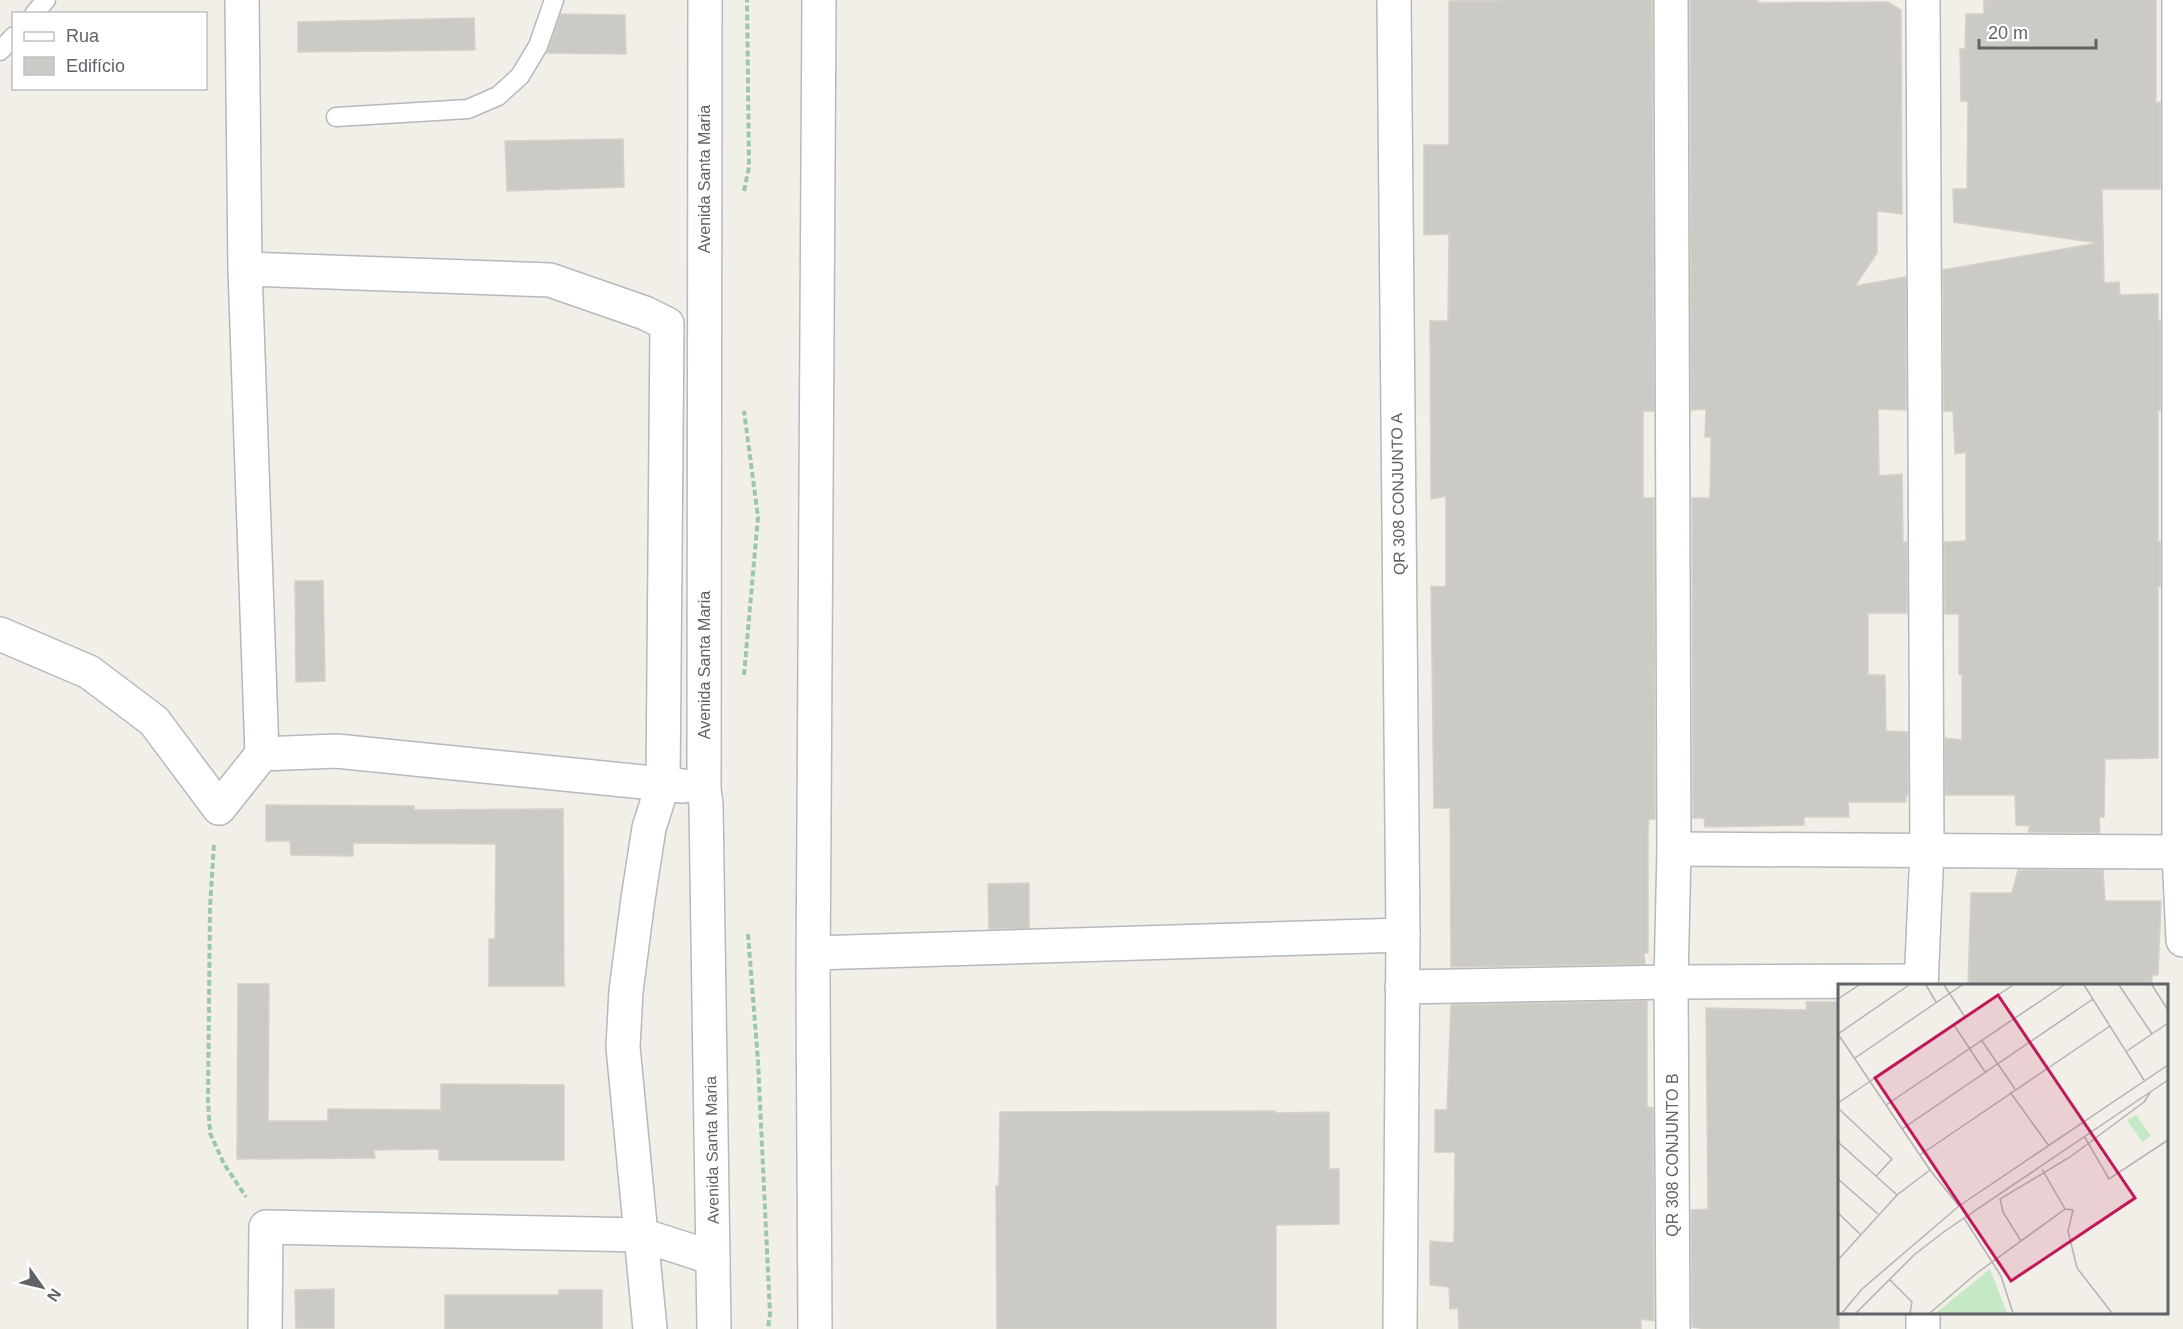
<svg xmlns="http://www.w3.org/2000/svg" width="2183" height="1329" font-family="Helvetica,sans-serif">
  <style>
    .building { fill: #cccac5; stroke: #d6d1c6; stroke-width: 1.5 }
    .lines { fill: none; stroke-linecap: round; stroke-linejoin: round }
    .service-casing { stroke: #b5b8bc; stroke-width: 21 }
    .minor-casing { stroke: #b5b8bc; stroke-width: 36 }
    .secondary-casing { stroke: #b6babf; stroke-width: 36 }
    .path { stroke: #9cc7a9; stroke-width: 4; stroke-dasharray: 6 3; stroke-linecap: butt }
    .service { stroke: #fff; stroke-width: 18 }
    .minor { stroke: #fff; stroke-width: 33 }
    .secondary { stroke: #fff; stroke-width: 33 }
    .labels { text-anchor: middle; dominant-baseline: central; stroke-width: 5; stroke-linejoin: round; paint-order: stroke }
    .street-label { font-size: 16px; fill: #5f6368; stroke: #fff }
    .inset-road { fill: none; stroke: #b3b3b1; stroke-width: 1.5 }
    .view { fill: #c2185b; fill-opacity: 0.15; stroke: #c2185b; stroke-width: 3 }
    .inset-edge { fill: none; stroke: #5f6368; stroke-width: 3 }
  </style>
  <rect width="100%" height="100%" fill="#f1efe8"/>
  <g class="building">
    <path d="M1502 0H1652L1654 411H1643V498H1654L1655 819H1649L1648 828V953H1644L1645 964 1451 967 1450 808H1434L1431 586 1446 587V496L1431 499 1430 321H1448L1449 234 1424 235V145H1449V1Z"/>
    <path d="M1690 0H1758V3L1888 2 1901 10 1902 214 1877 211V253L1855 286 1906 277V410L1878 409 1879 476 1902 474 1903 542H1907V613H1868V675H1885L1886 731 1908 732V795H1906V802H1848L1849 817H1804V825L1705 827 1704 818H1693L1692 498H1710L1711 437H1705L1706 409 1691 410Z"/>
    <path d="M1984 0H2156V103L2160 102V189H2102L2104 283 2119 282 2120 295 2158 294V320H2160V410H2158V542H2160V586H2158V758L2105 759 2104 817H2099L2100 833 2028 832 2030 826 2016 825 2015 795H1945V738L1962 740V674H1959V614H1945L1944 542 1966 541V452L1955 454 1953 411H1944L1943 270 2098 243 1954 222 1953 189H1967L1968 101H1961L1960 49H1965L1966 14H1984Z"/>
    <path d="M561 14 625 15 626 54 547 53Z"/>
    <path d="M474 18 475 50 298 52V22Z"/>
    <path d="M623 139 624 187 507 191 505 141Z"/>
    <path d="M295 581H323L325 681 296 682Z"/>
    <path d="M266 805 414 806V810L563 809 564 986H489V939H495L496 844 353 843V856L291 855 290 841H266Z"/>
    <path d="M2018 870H2103L2105 901H2161L2158 975H2152V986H1968L1971 893H2012Z"/>
    <path d="M1029 883V928L989 929 988 884Z"/>
    <path d="M238 984H269L268 1121H328V1109L441 1110V1084L564 1085V1160H439V1149L374 1150 375 1158 237 1159Z"/>
    <path d="M1647 1001V1107L1653 1108 1654 1321 1641 1319V1329H1459L1458 1308 1450 1309 1449 1287 1430 1285V1241L1454 1243 1455 1152H1435V1110H1447L1451 1005Z"/>
    <path d="M1806 1002H1839V1329H1708L1692 1327 1691 1210 1708 1209 1706 1008 1807 1010Z"/>
    <path d="M1275 1111V1113L1329 1112V1169H1339V1224L1276 1225V1329H997L996 1186H999L1000 1112Z"/>
    <path d="M334 1289V1328H296L295 1290Z"/>
    <path d="M559 1290H602V1329H445V1295H559Z"/>
  </g>
  <g class="lines">
    <g class="service-casing">
      <g id="service">
        <path d="M34 14 46 0"/>
        <path d="M0 51 14 36"/>
        <path d="M336 117 468 109 498 96 520 76 538 46 554 0"/>
      </g>
    </g>
    <g class="minor-casing">
      <g id="minor">
        <path d="M242 0 245 269 262 754 336 751 683 786"/>
        <path d="M1394 0 1403 935 1400 1329"/>
        <path d="M1671 0 1674 849 1671 982 1673 1329"/>
        <path d="M2179 0V852L2183 940"/>
        <path d="M245 269 550 280 645 313 667 324 663 784 649 828 638 899 626 991 623 1047 650 1329"/>
        <path d="M0 634 89 672 154 721 219 808 262 754"/>
        <path d="M1674 849 2179 852"/>
        <path d="M814 953 1403 935"/>
        <path d="M1921 986 1927 850 1923 0"/>
        <path d="M1402 987 1671 982 1921 981"/>
        <path d="M1923 1312V1329"/>
        <path d="M265 1329 266 1227 642 1235 713 1258"/>
      </g>
    </g>
    <g class="secondary-casing">
      <g id="secondary">
        <path d="M705 0 704 789 706 805 714 1329"/>
        <path d="M815 1329 813 983 819 0"/>
      </g>
    </g>
    <g class="path">
      <path d="M744 191 749 167 747 0"/>
      <path d="M744 675 758 517 744 411"/>
      <path d="M214 845 210 907 208 1101 210 1133 224 1164 246 1197"/>
      <path d="M748 934 758 1061 770 1314 768 1329"/>
    </g>
    <use href="#service" class="service"/>
    <use href="#minor" class="minor"/>
    <use href="#secondary" class="secondary"/>
  </g>
  <g class="labels">
    <g class="street-label">
      <text transform="translate(704 179) rotate(-90)">Avenida Santa Maria</text>
      <text transform="translate(1398 494) rotate(-91)">QR 308 CONJUNTO A</text>
      <text transform="translate(704 665) rotate(-90)">Avenida Santa Maria</text>
      <text transform="translate(712 1150) rotate(-91)">Avenida Santa Maria</text>
      <text transform="translate(1672 1155) rotate(-90)">QR 308 CONJUNTO B</text>
    </g>
  </g>
  <g transform="translate(1838 984)">
    <rect width="330" height="330" fill="#f1efe8"/>
    <path d="M298 131 313 152 304 158 289 136ZM152 285 169 329H98Z" fill="#c5e8c5"/>
    <path class="inset-road" d="M88 1 98 18M106 1 127 33M246 1 306 96M281 1 314 50M314 1 330 26M0 15 21 1M116 41 147 88M0 50 92 186 121 222M0 50 71 1M144 57 177 105M289 67 330 39M17 74 124 1M172 108 211 162M0 119 175 1M48 121 226 1M0 124 54 175 38 192 0 158M64 145 255 15M246 152 271 195 330 156M82 171 272 42M38 192 59 211M0 195 40 230M227 225 235 226 230 247 239 284 274 329M0 229 23 251M126 234 163 292 175 329M183 257 165 228 162 215 232 173 306 118 312 109M0 276 59 211 92 186M51 295 74 318 72 329M4 329 24 305 121 222 330 81M18 329 76 271 107 247 330 96M92 329 139 289 227 225 204 185"/>
    <path class="view" d="M160 11 297 214 173 297 37 94Z"/>
    <rect width="330" height="330" class="inset-edge"/>
  </g>
  <rect x="12" y="12" width="195" height="78" fill="#ffffff" stroke="#bfc1c3" stroke-width="1.5"/>
  <rect x="24" y="32" width="30" height="9" fill="#ffffff" stroke="#bfc1c3" stroke-width="1.5"/>
  <text x="66" y="42" font-size="18" fill="#5f6368">Rua</text>
  <rect x="24" y="57" width="30" height="18" fill="#cccac5" stroke="#bfc1c3" stroke-width="1.5"/>
  <text x="66" y="72" font-size="18" fill="#5f6368">Edifício</text>
  <g transform="translate(42 1287) rotate(124)" stroke="#ffffff" stroke-width="4.5" paint-order="stroke">
  <path d="M0-4.5L10 22L0 15L-10 22Z" fill="#5f6368"/>
  <text y="-9" font-size="16" font-weight="bold" text-anchor="middle" fill="#5f6368">N</text>
  </g>
  <path d="M1979 39v9h117v-9" fill="none" stroke="#5f6368" stroke-width="3"/>
  <text x="1988" y="39" font-size="18" fill="#5f6368" stroke="#ffffff" stroke-width="4.5" paint-order="stroke">20 m</text>
</svg>
